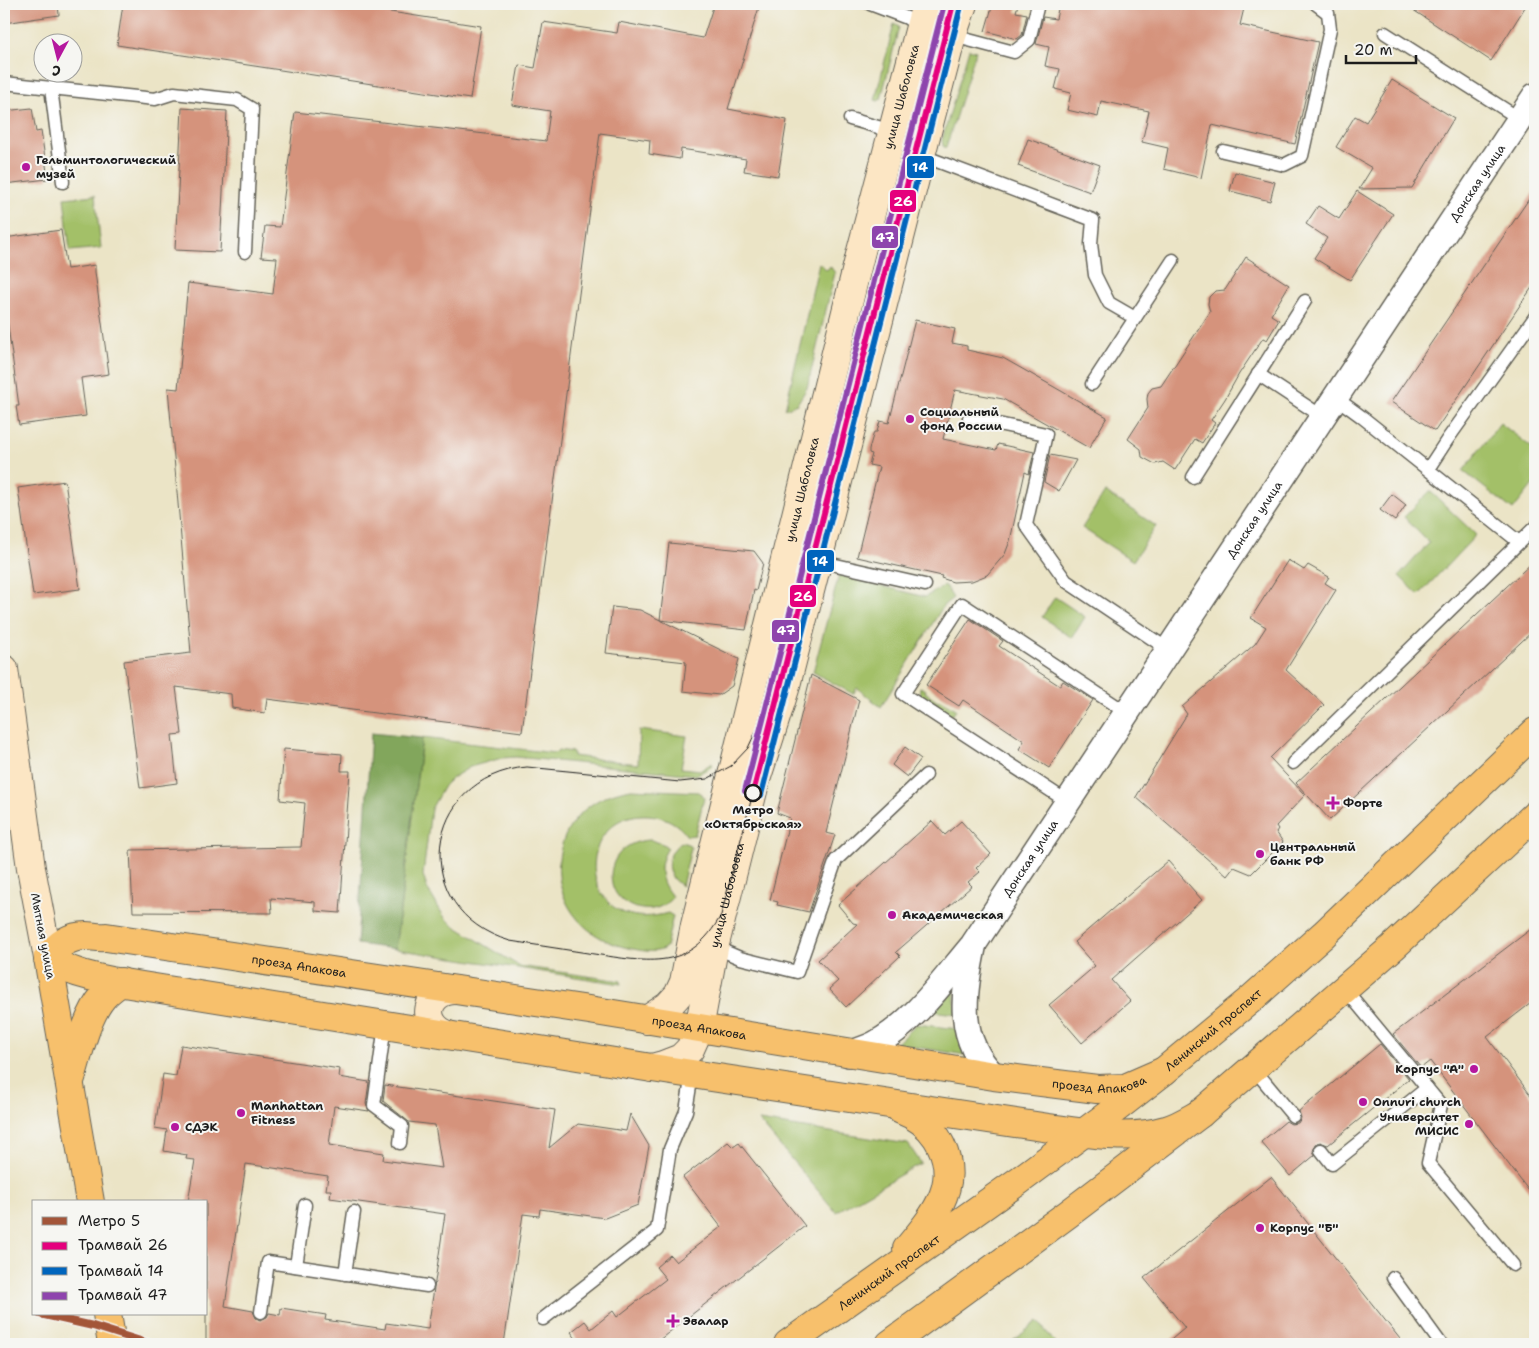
<svg xmlns="http://www.w3.org/2000/svg" width="1539" height="1348" font-family="'Shantell Sans',sans-serif">
  <style>
    .green { fill: #a3c068; stroke: #606e42 }
    .forest { fill: #82a65c; stroke: #4f613c }
    .building { fill: #d5937c; fill-rule: evenodd }
    .lines { fill: none; stroke-linecap: round; stroke-linejoin: round }
    .service-casing { stroke: #646258; stroke-width: 15 }
    .minor-casing { stroke: #646258; stroke-width: 28 }
    .secondary-casing { stroke: #646258; stroke-width: 30 }
    .primary-casing { stroke: #646258; stroke-width: 30 }
    .service { stroke: #fff; stroke-width: 12 }
    .minor { stroke: #fff; stroke-width: 25 }
    .secondary { stroke: #fce6c4; stroke-width: 28 }
    .primary { stroke: #f7c06c; stroke-width: 28 }
    .tram { stroke: #1c1c1c; stroke-width: 1 }
    .tram-1-casing { stroke: #f6f6f2; stroke-width: 10 }
    .tram-2-casing { stroke: #f6f6f2; stroke-width: 10 }
    .tram-3-casing { stroke: #f6f6f2; stroke-width: 10 }
    .tram-1 { stroke: #e5007d; stroke-width: 6 }
    .tram-2 { stroke: #0065bd; stroke-width: 6 }
    .tram-3 { stroke: #8e44ad; stroke-width: 6 }
    .metro-1-casing { stroke: #f6f6f2; stroke-width: 11 }
    .metro-1 { stroke: #a35539; stroke-width: 8 }
    .poi-dot { fill: #b5179e; stroke: #f6f6f2; stroke-width: 2 }
    .stop-dot { fill: #f6f6f2; stroke: #1c1c1c; stroke-width: 2.5 }
    .labels { text-anchor: middle; dominant-baseline: central; stroke-width: 4; stroke-linejoin: round; paint-order: stroke }
    .street-label { font-size: 12px; fill: #1c1c1c; stroke: #f6f6f2 }
    .poi-label { font-size: 12px; font-weight: bold; fill: #1c1c1c; stroke: #f6f6f2; text-anchor: start }
    .stop-label { font-size: 12px; font-weight: bold; fill: #1c1c1c; stroke: #f6f6f2 }
    .line-badge { stroke: #f6f6f2; stroke-width: 2 }
    .badge-label { font-size: 14px; text-anchor: middle; font-weight: bold; fill: #fff }
  </style>
  <rect width="100%" height="100%" fill="#f6f6f2"/>
  <filter id="ink" filterUnits="userSpaceOnUse"><feTurbulence type="fractalNoise" baseFrequency=".02" numOctaves="2"/><feDisplacementMap in="SourceGraphic" scale="10" xChannelSelector="R" yChannelSelector="G"/><feConvolveMatrix kernelMatrix="1 2 1 2 8 2 1 2 1" color-interpolation-filters="sRGB"/></filter>
  <filter id="wash" filterUnits="userSpaceOnUse"><feTurbulence type="fractalNoise" baseFrequency=".0096" numOctaves="4" result="noise"/><feDisplacementMap in="SourceGraphic" scale="20" xChannelSelector="R" yChannelSelector="G"/><feGaussianBlur stdDeviation="1.12" result="paint"/><feColorMatrix in="noise" values="0 0 0 0 0 0 0 0 0 0 0 0 0 0 0 0 0 1.4 0 .05"/><feComposite in="paint" operator="in"/></filter>
  <g filter="url(#wash)">
    <rect width="100%" height="100%" fill="#ebe4c6"/>
    <g class="green">
      <path d="M894 24 899 27 881 99 878 101 875 100Z"/>
      <path d="M969 49 976 51 946 148 943 146 942 140Z"/>
      <path d="M95 195 101 248 70 251 64 198Z"/>
      <path d="M819 263 827 270 830 266 835 273 807 388 797 404 785 409Z"/>
      <path d="M1500 423 1535 450V482L1513 510 1463 471Z"/>
      <path d="M1430 491 1476 535 1419 595 1399 576 1429 543 1404 517Z"/>
      <path d="M1105 492 1156 526 1133 561 1082 528Z"/>
      <path d="M839 575 925 597 944 586 946 587 953 598 944 605 881 707 857 688 853 694 813 672Z"/>
      <path d="M1055 597 1085 617 1072 638 1042 617Z"/>
      <path d="M920 687 926 690 925 692 938 701 940 700 956 709 953 715H949L919 696Z"/>
      <path d="M639 730 687 736 681 768 701 770 712 763 711 767 696 775 516 757 502 758 470 767 452 778 444 786 431 809 423 875 427 888 443 915 453 925 519 966 621 981V984L395 949 422 738 555 753 558 750 573 752V756L638 764Z"/>
      <path d="M631 789 699 792 702 794 704 798 695 835 687 836C678 823 664 816 648 815 571 811 576 939 668 913L673 916 666 947C659 954 643 951 633 949 535 932 533 805 631 789Z"/>
      <path d="M651 840 663 844 668 848C657 865 659 882 673 897 665 906 654 911 642 909 598 903 601 841 651 840Z"/>
      <path d="M681 842 688 844 691 848 682 886C663 875 665 855 681 842Z"/>
      <path d="M949 987 954 988 956 1014 930 1011Z"/>
      <path d="M916 1024 958 1029 966 1055 896 1044Z"/>
      <path d="M759 1121 908 1144 921 1163 836 1212Z"/>
      <path d="M1038 1321 1056 1344H1009Z"/>
    </g>
    <path class="forest" d="M371 733 422 738 395 949 357 944Z"/>
    <g id="blocks">
      <g class="building">
        <path d="M4 4H58L59 15 4 23Z"/>
        <path d="M123 4H339L481 26 470 99 117 45Z"/>
        <path d="M714 4H760L728 109 787 120 778 176 744 171 746 159 681 149 680 159 649 154 650 140 600 133 522 732 267 699 265 713 232 708 231 694 176 687 182 734 172 735 177 783 140 788 124 661 191 653 168 388 178 389 188 283 273 294 277 258 261 257 265 226 280 227 295 112 546 141 550 111 512 105 519 65 535 68 543 22 617 33 619 22 703 38Z"/>
        <path d="M993 4H1018L1016 12 1027 14 1022 35 1017 39 985 31Z"/>
        <path d="M1059 4H1245L1240 25 1318 42 1295 144 1212 125 1201 178 1164 169 1168 148 1142 142 1149 111 1101 101 1098 117 1067 110 1071 93 1055 89 1060 69 1045 66 1049 47 1036 44 1043 17 1056 19Z"/>
        <path d="M1404 4H1527L1491 61Z"/>
        <path d="M1392 80 1454 118 1412 188 1359 189 1372 168 1336 147 1355 116 1366 122Z"/>
        <path d="M32 108 36 132 41 131 48 179 4 184V111Z"/>
        <path d="M182 108 227 111 220 252 175 250Z"/>
        <path d="M1028 139 1100 165 1090 192 1018 166Z"/>
        <path d="M1235 172 1275 182 1270 201 1230 191Z"/>
        <path d="M1535 190V283L1435 431 1391 402Z"/>
        <path d="M1357 191 1393 214 1350 280 1314 258 1327 238 1306 224 1318 206 1339 219Z"/>
        <path d="M61 230 67 269 95 265V272L109 374 81 378 86 416 19 425 16 406H19L4 297V238Z"/>
        <path d="M1246 257 1289 285 1271 315 1279 320 1267 340 1263 338 1239 374 1225 399 1211 420 1215 423 1202 443 1195 439 1175 470 1163 462 1155 464 1142 457 1141 449 1128 439 1148 408 1147 399 1148 393 1152 388 1161 386 1210 312 1208 304 1209 297 1215 291 1225 290Z"/>
        <path d="M915 320 955 329 952 343 967 346V350L1003 358 1107 417 1089 448 1003 399 955 390 943 439 996 450 998 444 1034 452 1029 474 1025 472 1010 541 1005 554 987 575 972 581 953 582 941 578 942 576 857 557 879 467 869 465 872 454 869 453V449L874 432H877L880 421 889 423Z"/>
        <path d="M1050 455 1076 460 1059 491 1044 482Z"/>
        <path d="M65 481 80 589 33 595 18 488Z"/>
        <path d="M1392 494 1406 505 1395 521 1380 510Z"/>
        <path d="M669 543 754 551 763 563 756 591 754 590 746 630 660 620Z"/>
        <path d="M1288 560 1304 570 1308 565 1329 577 1325 583 1336 590 1286 670 1324 705 1270 758 1305 795 1276 826 1278 829 1276 832 1283 842 1251 874 1234 867 1227 876 1136 797 1187 714 1182 707 1255 644 1266 627 1251 618Z"/>
        <path d="M1535 560V629L1330 820 1296 783Z"/>
        <path d="M612 607 640 610 739 659 732 686 719 695 683 691 686 662 606 653Z"/>
        <path d="M970 619 1003 641 999 646 1060 686 1063 681 1093 700 1049 768 1019 749 1024 741 963 700 959 706 926 685Z"/>
        <path d="M811 675 859 700 826 833 835 835 809 912 777 905 778 902 770 900 790 818 777 813Z"/>
        <path d="M905 747 921 759 907 777 892 765Z"/>
        <path d="M284 749 342 754 341 771H350L340 913 315 911V902L271 898 272 913 133 912 130 850 301 847 305 803 280 800Z"/>
        <path d="M932 821 945 835 961 821 991 854 976 868 980 872 968 882 972 886 896 952 900 956 846 1007 829 989 838 981 818 960 857 924 853 923 838 905Z"/>
        <path d="M1168 861 1202 900 1111 980 1130 1001 1082 1043 1049 1005 1095 966 1074 942Z"/>
        <path d="M1535 926V1000L1487 1037 1535 1101V1199L1430 1061 1421 1068 1393 1034Z"/>
        <path d="M1380 1044 1409 1079 1328 1145 1320 1142 1316 1144 1313 1151 1315 1155 1290 1176 1261 1142 1286 1121 1291 1124 1298 1123 1301 1118 1299 1111Z"/>
        <path d="M181 1045 340 1069 339 1077 369 1082 366 1104 369 1111 334 1106 329 1145 384 1153 383 1160 442 1168 435 1125 409 1122 383 1101 385 1085 555 1110 549 1148 578 1124 626 1131 630 1114 649 1146 638 1205 605 1218 540 1209 539 1216 523 1214 504 1344H219V1341V1344H206V1202H188L195 1160 186 1159 187 1155 164 1151 167 1130 155 1128 163 1074 176 1076ZM246 1164 328 1176 326 1190H331L330 1198 445 1214 428 1329 386 1323 385 1329 325 1320 326 1315 281 1308 280 1315 269 1313 267 1317 260 1320 256 1318 253 1311 225 1306Z"/>
        <path d="M728 1142 733 1147 739 1143 805 1226 654 1344H571L577 1340 571 1332 585 1321 591 1329 613 1311 617 1317 666 1279 656 1267 670 1255 676 1262 721 1227 683 1177Z"/>
        <path d="M1271 1177 1404 1344H1166L1185 1328 1144 1278Z"/>
      </g>
    </g>
  </g>
  <g filter="url(#ink)">
    <use href="#blocks" fill-opacity="0" stroke="#646258" stroke-width="1"/>
    <g class="lines">
      <g class="service-casing">
        <g id="service">
          <path d="M870 4 907 18 919 27 1014 52 1029 40 1038 4"/>
          <path d="M1385 33 1520 119"/>
          <path d="M4 83 155 99 174 93 237 100 252 109 245 252"/>
          <path d="M51 88 63 182"/>
          <path d="M850 119 878 127 921 155 934 160 1093 220 1091 244 1095 275 1109 303 1135 318"/>
          <path d="M1223 151 1284 165 1302 156 1330 29 1328 13 1316 4"/>
          <path d="M1258 374 1323 417"/>
          <path d="M1092 384 1173 260"/>
          <path d="M1336 398 1362 417 1519 542"/>
          <path d="M969 418 1046 434 1026 525 1066 581 1169 650"/>
          <path d="M1428 469 1447 440 1535 317"/>
          <path d="M1193 477 1305 301"/>
          <path d="M818 561 925 585"/>
          <path d="M1293 763 1535 527"/>
          <path d="M1068 802 903 694 962 604 1127 713"/>
          <path d="M712 946 740 958 797 972 836 860 926 775"/>
          <path d="M1345 989 1441 1105 1428 1163 1513 1265"/>
          <path d="M385 1025 374 1105 402 1126 400 1143"/>
          <path d="M1254 1069 1293 1116"/>
          <path d="M1321 1150 1332 1164 1427 1088"/>
          <path d="M296 1266 305 1205"/>
          <path d="M345 1274 354 1212"/>
          <path d="M1393 1278 1441 1344"/>
          <path d="M261 1312 268 1262 427 1286"/>
          <path d="M543 1319 657 1230 670 1149 686 1111 692 1074"/>
        </g>
      </g>
      <g class="minor-casing">
        <g id="minor">
          <path d="M973 948C963 995 956 1039 994 1076"/>
          <path id="s1" d="M849 1054C858 1051 867 1048 875 1044 915 1022 944 979 973 945L1535 96"/>
        </g>
      </g>
      <g class="secondary-casing">
        <g id="secondary">
          <path d="M4 669 31 868 48 958"/>
          <path id="s2" d="M647 1020 668 1006 678 995 684 982 695 925 735 763 860 255 926 4"/>
          <path d="M448 1035C419 1024 425 991 455 990"/>
          <path id="s3" d="M652 1068 663 1065 681 1058 690 1049 699 1029 714 948 755 783 785 689 930 120 952 36 963 4"/>
        </g>
      </g>
      <g class="primary-casing">
        <g id="primary">
          <path d="M48 958C68 972 88 976 111 981L652 1068 1049 1128C1086 1133 1129 1141 1166 1130 1178 1127 1190 1119 1201 1113"/>
          <path id="s4" d="M48 958C57 945 69 936 86 936 92 936 99 938 106 937L589 1010 994 1076 1097 1089 1125 1088 1164 1071"/>
          <path d="M48 958 90 1202"/>
          <path d="M71 1078C79 1053 86 1017 103 997 108 991 115 986 121 982"/>
          <path d="M901 1110C917 1116 928 1124 937 1138 964 1182 935 1215 907 1249"/>
          <path d="M107 1314 112 1344"/>
          <path id="s5" d="M788 1344 1020 1180 1105 1117 1164 1071 1250 1000 1324 934 1535 732"/>
          <path d="M890 1344 1068 1214 1201 1113 1393 947 1535 815"/>
        </g>
      </g>
      <use href="#service" class="service"/>
      <use href="#minor" class="minor"/>
      <use href="#secondary" class="secondary"/>
      <use href="#primary" class="primary"/>
      <path class="tram" d="M753 793 721 915C691 972 647 962 594 954 566 950 538 945 510 941 407 911 422 776 527 767L680 782 707 779 731 766 748 748 756 731 770 674"/>
      <g class="tram-1-casing">
        <path id="tram-1" d="M753 793 953 4"/>
      </g>
      <g class="tram-2-casing">
        <path id="tram-2" d="M761 795 961 6"/>
      </g>
      <g class="tram-3-casing">
        <path id="tram-3" d="M745 791 944 4"/>
      </g>
      <use href="#tram-1" class="tram-1"/>
      <use href="#tram-2" class="tram-2"/>
      <use href="#tram-3" class="tram-3"/>
      <g class="metro-1-casing">
        <path id="metro-1" d="M40 1314 93 1326 150 1344"/>
      </g>
      <use href="#metro-1" class="metro-1"/>
    </g>
  </g>
  <g class="poi-dot">
    <circle cx="26" cy="167" r="5"/>
    <circle cx="910" cy="419" r="5"/>
    <path d="M1330.5 795.5h5v5h5v5h-5v5h-5v-5h-5v-5h5z"/>
    <circle cx="1260" cy="854" r="5"/>
    <circle cx="892" cy="915" r="5"/>
    <circle cx="1474" cy="1069" r="5"/>
    <circle cx="1363" cy="1102" r="5"/>
    <circle cx="241" cy="1113" r="5"/>
    <circle cx="1469" cy="1124" r="5"/>
    <circle cx="175" cy="1127" r="5"/>
    <circle cx="1260" cy="1228" r="5"/>
    <path d="M670.5 1313.5h5v5h5v5h-5v5h-5v-5h-5v-5h5z"/>
  </g>
  <circle class="stop-dot" cx="753" cy="793" r="8"/>
  <g class="labels">
    <g class="street-label">
      <text stroke="none"><textPath href="#s2" startOffset="966">улица Шаболовка</textPath></text>
      <text stroke="none"><textPath href="#s1" startOffset="1082">Донская улица</textPath></text>
      <text stroke="none"><textPath href="#s2" startOffset="561">улица Шаболовка</textPath></text>
      <text stroke="none"><textPath href="#s1" startOffset="678">Донская улица</textPath></text>
      <text stroke="none"><textPath href="#s1" startOffset="272">Донская улица</textPath></text>
      <text stroke="none"><textPath href="#s3" startOffset="202">улица Шаболовка</textPath></text>
      <text transform="translate(43 936) rotate(79)">Мытная улица</text>
      <text stroke="none"><textPath href="#s4" startOffset="261">проезд Апакова</textPath></text>
      <text stroke="none"><textPath href="#s4" startOffset="666">проезд Апакова</textPath></text>
      <text stroke="none"><textPath href="#s5" startOffset="529">Ленинский проспект</textPath></text>
      <text stroke="none"><textPath href="#s4" startOffset="1071">проезд Апакова</textPath></text>
      <text stroke="none"><textPath href="#s5" startOffset="124">Ленинский проспект</textPath></text>
    </g>
    <g class="poi-label">
      <text x="36" y="160">Гельминтологический<tspan x="36" dy="14">музей</tspan></text>
      <text x="920" y="412">Социальный<tspan x="920" dy="14">фонд России</tspan></text>
      <text x="1343" y="803">Форте</text>
      <text x="1270" y="847">Центральный<tspan x="1270" dy="14">банк РФ</tspan></text>
      <text x="902" y="915">Академическая</text>
      <text x="1464" y="1069" text-anchor="end">Корпус "А"</text>
      <text x="1373" y="1102">Onnuri church</text>
      <text x="251" y="1106">Manhattan<tspan x="251" dy="14">Fitness</tspan></text>
      <text x="1459" y="1117" text-anchor="end">Университет<tspan x="1459" dy="14">МИСИС</tspan></text>
      <text x="185" y="1127">СДЭК</text>
      <text x="1270" y="1228">Корпус "Б"</text>
      <text x="683" y="1321">Эвалар</text>
    </g>
    <g class="stop-label">
      <text x="753" y="810">Метро<tspan x="753" dy="14">«Октябрьская»</tspan></text>
    </g>
  </g>
  <g class="line-badge">
    <rect x="906" y="155" width="29" height="24" rx="5" fill="#0065bd"/>
    <rect x="889" y="189" width="28" height="24" rx="5" fill="#e5007d"/>
    <rect x="871" y="225" width="28" height="24" rx="5" fill="#8e44ad"/>
    <rect x="806" y="549" width="29" height="24" rx="5" fill="#0065bd"/>
    <rect x="789" y="584" width="28" height="24" rx="5" fill="#e5007d"/>
    <rect x="771" y="619" width="29" height="24" rx="5" fill="#8e44ad"/>
  </g>
  <g class="badge-label">
    <text x="920" y="172">14</text>
    <text x="903" y="206">26</text>
    <text x="885" y="242">47</text>
    <text x="820" y="566">14</text>
    <text x="803" y="601">26</text>
    <text x="786" y="635">47</text>
  </g>
  <rect width="1539" height="1348" fill="none" stroke="#f6f6f2" stroke-width="20"/>
  <rect x="32" y="1200" width="175" height="115" fill="#f6f6f2" stroke="#9f9f9c"/>
  <rect x="42" y="1217" width="25" height="8" fill="#a35539" stroke="#9f9f9c"/>
  <text x="78" y="1226" font-size="15" fill="#1c1c1c">Метро 5</text>
  <rect x="42" y="1242" width="25" height="8" fill="#e5007d" stroke="#9f9f9c"/>
  <text x="78" y="1250" font-size="15" fill="#1c1c1c">Трамвай 26</text>
  <rect x="42" y="1267" width="25" height="8" fill="#0065bd" stroke="#9f9f9c"/>
  <text x="78" y="1276" font-size="15" fill="#1c1c1c">Трамвай 14</text>
  <rect x="42" y="1292" width="25" height="8" fill="#8e44ad" stroke="#9f9f9c"/>
  <text x="78" y="1300" font-size="15" fill="#1c1c1c">Трамвай 47</text>
  <g transform="translate(58 58) rotate(187)"><circle r="24" fill="#f6f6f2" stroke="#9f9f9c"/>
  <path d="M0-4L9 19L0 12L-9 19Z" fill="#b5179e"/>
  <text y="-8" font-size="14" font-weight="bold" text-anchor="middle" fill="#1c1c1c">С</text>
  </g>
  <path d="M1346 55v8h70v-8" fill="none" stroke="#1c1c1c" stroke-width="2.5"/>
  <text x="1354" y="55" font-size="15" fill="#1c1c1c" stroke="#f6f6f2" stroke-width="4" paint-order="stroke">20 m</text>
</svg>
